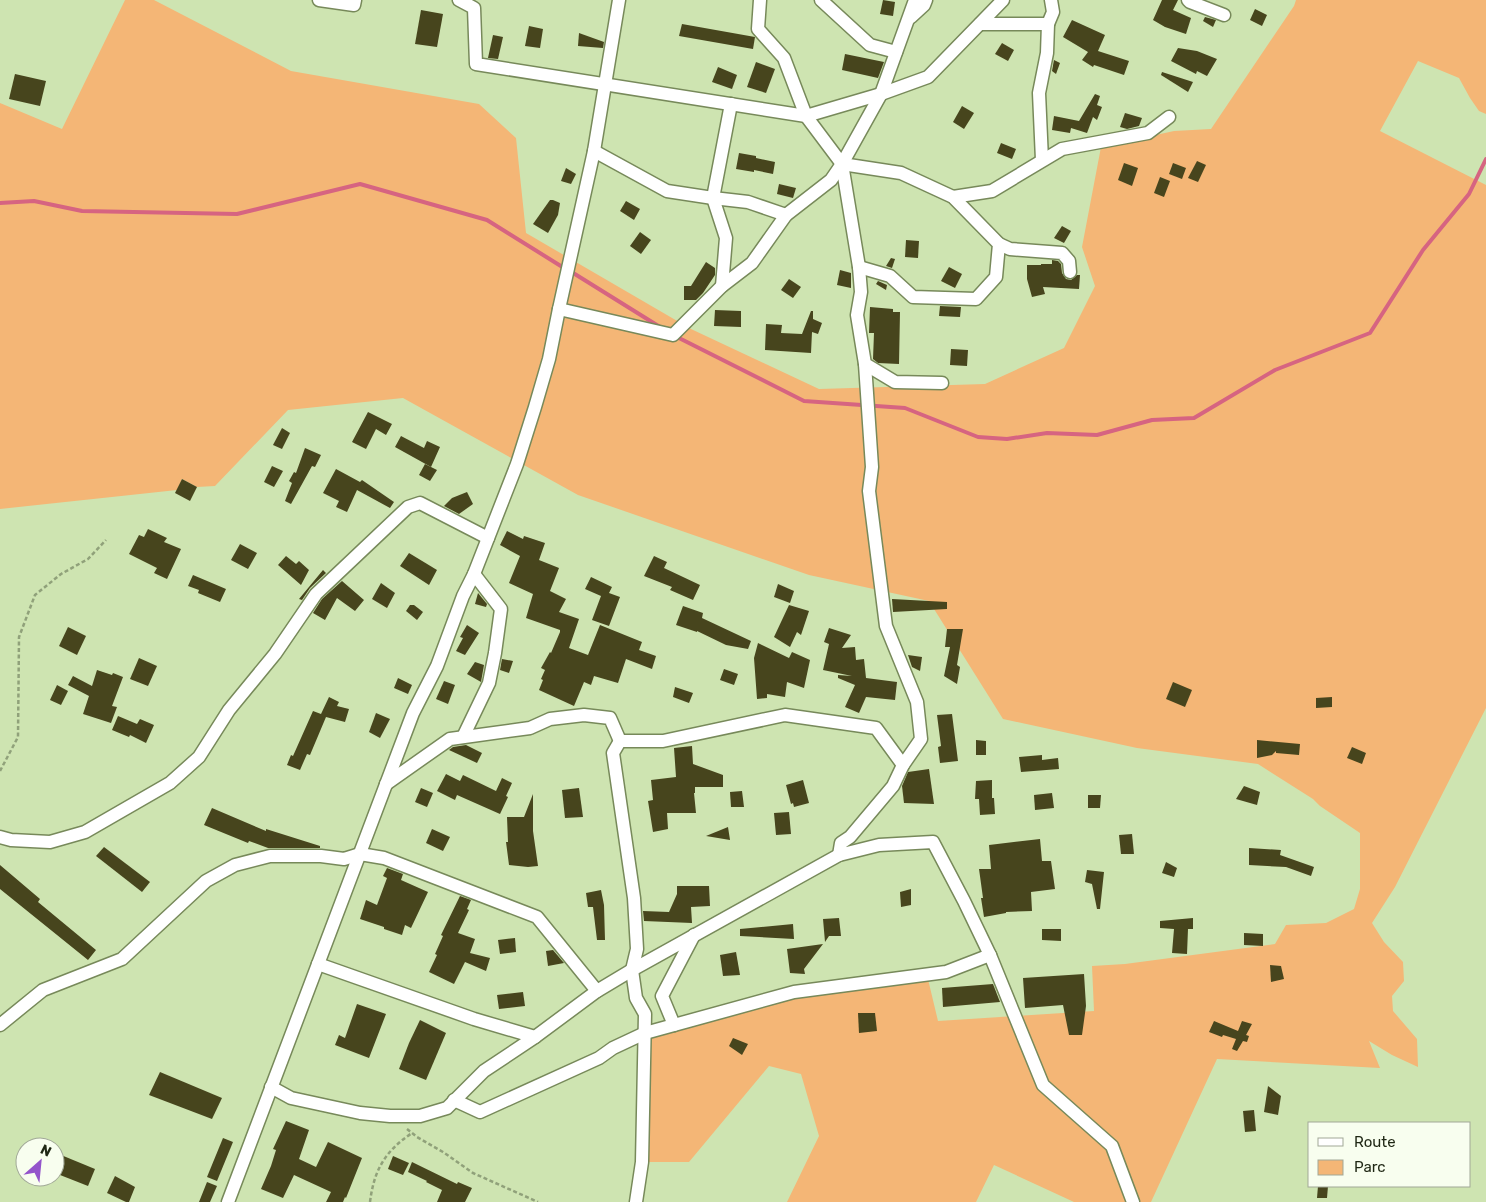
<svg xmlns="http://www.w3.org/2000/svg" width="1486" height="1202" font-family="Rubik,sans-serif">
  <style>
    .green { fill: #f4b676 }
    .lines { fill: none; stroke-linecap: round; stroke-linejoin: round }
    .stream { stroke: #d66481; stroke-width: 4 }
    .building { fill: #47451d }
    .minor-casing { stroke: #77895a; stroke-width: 15 }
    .path { stroke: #90a17a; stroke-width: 2.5; stroke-dasharray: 4 2.5; stroke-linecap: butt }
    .minor { stroke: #fff; stroke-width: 12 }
  </style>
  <rect width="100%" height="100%" fill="#cee4b1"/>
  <path class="green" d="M125 0H154L291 71 479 104 516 138 526 233 691 329 819 389 985 384 1064 348 1095 286 1082 247 1101 147 1174 131 1211 129 1294 6 1296 0H1486V114L1479 111 1470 98 1459 78 1418 61 1380 131 1486 185V708L1395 887 1372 923 1384 942 1403 962 1404 981 1392 996 1393 1011 1417 1039 1418 1067 1392 1055 1369 1041 1380 1068 1217 1059 1151 1202H1074L994 1165 976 1202H787L819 1136 801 1074 769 1066 689 1162H642L645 1033 794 992 927 975 938 1021 1094 1011 1092 966 1125 964 1275 944 1286 925 1326 923 1354 909 1360 889V833L1320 806 1313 799 1258 764 1137 748 1003 719 929 601 809 575 578 495 403 398 288 410 215 486 197 487 182 479 177 490 0 509V103L62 129Z"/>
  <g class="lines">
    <g class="stream">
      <path d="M0 203 34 201 82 211 237 214 360 184 487 220 564 268"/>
      <path d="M570 271 660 327"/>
      <path d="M675 336 804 401 905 408 978 437 1007 439 1047 433 1097 435 1152 420 1194 418 1275 370 1370 333 1423 250 1469 194 1486 159"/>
    </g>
  </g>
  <g class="building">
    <path d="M883 0 895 2 893 16 880 14Z"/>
    <path d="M1162 0H1178L1173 10 1191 18 1186 34 1165 27 1153 20Z"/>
    <path d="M1255 9 1267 15 1262 26 1250 20Z"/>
    <path d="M421 10 443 14 437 47 415 44Z"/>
    <path d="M1205 17 1216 20 1213 27 1203 21Z"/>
    <path d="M1072 20 1105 35 1098 51 1129 61 1124 75 1094 65 1093 67 1082 60 1088 52 1063 37Z"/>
    <path d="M682 24 755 37 753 49 679 36Z"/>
    <path d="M529 26 543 29 540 48 525 46Z"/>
    <path d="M579 33 604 42 603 48 578 46Z"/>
    <path d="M493 35 503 37 498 59 488 58Z"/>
    <path d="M1002 43 1014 50 1008 61 995 54Z"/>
    <path d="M1178 48 1197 51 1217 59 1207 76 1197 71 1196 74 1171 61Z"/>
    <path d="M845 54 884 62 878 78 842 70Z"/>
    <path d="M1054 60 1060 63 1056 74 1052 71Z"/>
    <path d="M756 62 775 69 766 93 747 87Z"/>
    <path d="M718 67 737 75 732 89 712 82Z"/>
    <path d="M1162 72 1193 82 1188 92 1161 75Z"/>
    <path d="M15 74 46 81 40 106 9 99Z"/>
    <path d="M1095 94 1100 96 1097 105 1102 107 1097 120 1093 117 1087 133 1071 128 1070 133 1052 130 1054 116 1079 121Z"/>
    <path d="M962 106 974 113 964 129 953 122Z"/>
    <path d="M1125 113 1142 118 1139 126 1127 129 1120 127Z"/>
    <path d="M1001 143 1016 149 1012 159 997 153Z"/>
    <path d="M739 153 756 156V158L775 162 773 174 754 170V172L736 169Z"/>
    <path d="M1197 161 1206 165 1198 182 1188 178Z"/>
    <path d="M1124 163 1138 168 1132 186 1118 180Z"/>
    <path d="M1173 163 1186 168 1182 179 1169 174Z"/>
    <path d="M566 168 576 174 571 184 561 181Z"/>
    <path d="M1160 177 1170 181 1164 197 1154 193Z"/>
    <path d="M779 184 796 188 793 198 777 194Z"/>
    <path d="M550 200H553L560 203 558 215 548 233 533 224Z"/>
    <path d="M626 201 640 209 634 220 620 211Z"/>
    <path d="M1062 226 1071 231 1064 243 1054 238Z"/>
    <path d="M640 232 651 240 641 254 630 246Z"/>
    <path d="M906 240 919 241 918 258 905 257Z"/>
    <path d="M891 258 895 259 892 268 886 266Z"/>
    <path d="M1052 260 1058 261 1061 264 1062 273 1066 279 1071 280 1077 275H1080L1079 289 1043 287 1045 294 1032 297 1027 279V265H1041V264H1052Z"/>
    <path d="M706 262 715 268V275L703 293 696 300H684V286H691Z"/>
    <path d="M949 267 962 274 955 288 941 281Z"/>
    <path d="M840 270 851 273V288L837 285Z"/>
    <path d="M789 279 801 287 793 298 781 290Z"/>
    <path d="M878 281 887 285 886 290 876 284Z"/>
    <path d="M940 306 961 307 960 317 939 316Z"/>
    <path d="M870 307 893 309V312H900L899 364 878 363 873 359 874 333H869Z"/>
    <path d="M715 310 741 311V327L714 326Z"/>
    <path d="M811 311H813V319L822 323 818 334 812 332 811 353 765 350 766 324 782 325 781 333 802 334Z"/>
    <path d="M951 349 968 350 967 366 950 365Z"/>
    <path d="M368 412 392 424 386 435 376 429 366 449 352 442Z"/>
    <path d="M282 428 290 433 282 449 273 445Z"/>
    <path d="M401 436 424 448 427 441 440 447 431 467 395 447Z"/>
    <path d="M305 448 321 455 315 467 312 466 291 504 285 501 292 483 289 481 294 472 296 473Z"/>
    <path d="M425 464 437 470 430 481 419 475Z"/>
    <path d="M272 466 283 471 274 487 264 482Z"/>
    <path d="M336 469 360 482 362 480 394 502 390 508 357 490 347 512 336 507 339 501 323 493Z"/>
    <path d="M182 479 197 487 190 501 175 493Z"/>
    <path d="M467 492 473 504 459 514 444 506 452 498Z"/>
    <path d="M148 529 167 538 164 542 181 549 167 579 154 573 157 568 129 554 139 535 144 537Z"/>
    <path d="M507 531 523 539 524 536 545 543 539 560 559 568 550 591 566 599 559 612 579 619 569 648 588 655 600 625 642 642 639 650 656 656 652 669 626 659 618 683 594 676 591 685 584 682 574 706 539 690 543 680 541 679 545 670 541 668 550 652 551 653 560 632V630L526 618 533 594 509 583 520 556 500 545Z"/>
    <path d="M240 544 257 553 248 569 231 560Z"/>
    <path d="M409 553 437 570 429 585 400 566Z"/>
    <path d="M286 556 296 564 299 561 309 570 301 585 278 565Z"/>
    <path d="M654 556 667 562 664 568 700 585 693 600 670 590 672 587 644 576Z"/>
    <path d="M323 570 326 573 310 588 302 600 299 599Z"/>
    <path d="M193 575 226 589 220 602 198 593 199 590 188 586Z"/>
    <path d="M591 577 612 587 609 593 620 597 609 626 592 620 601 596 585 589Z"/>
    <path d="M342 581 364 600 355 611 337 598 325 620 313 613 322 599Z"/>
    <path d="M381 583 395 593 387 608 372 599Z"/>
    <path d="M778 584 794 591 790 603 774 597Z"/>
    <path d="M478 593 487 604 486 607 475 604Z"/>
    <path d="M892 599 947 602V609L893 612Z"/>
    <path d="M410 605H414L423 612 417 620 406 611Z"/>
    <path d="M789 605 809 611 801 635 797 632 790 647 774 637Z"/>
    <path d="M683 606 703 613 702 618 751 641 748 649 726 645 697 631V632L676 625Z"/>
    <path d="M467 625 479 633 465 655 456 651 463 638 460 637Z"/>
    <path d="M68 627 86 636 77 655 59 646Z"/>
    <path d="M829 628 851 635 842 648 855 647 856 660 864 659 866 678 897 682 895 700 866 697 859 713 845 707 855 685 838 678V675L852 676 823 670 829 644 824 642Z"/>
    <path d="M947 629H963L957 665 960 667 957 684 944 676 950 647H945Z"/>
    <path d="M758 643 789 658 792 652 810 660 804 688 787 682 785 697 767 694V698L757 699 754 658Z"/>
    <path d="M908 655 922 657 920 671 912 667Z"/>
    <path d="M139 658 157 666 148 686 130 679Z"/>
    <path d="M502 659 513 661 509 673 500 670Z"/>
    <path d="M475 662 484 665 481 682 467 674Z"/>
    <path d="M724 669 738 674 734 685 720 680Z"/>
    <path d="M97 670 112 675 113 673 123 677 112 706 117 707 111 723 83 714 89 696 68 685 73 676 92 686Z"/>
    <path d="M398 678 412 685 408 694 394 688Z"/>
    <path d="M444 681 455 685 448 704 436 699Z"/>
    <path d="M1173 682 1192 690 1185 707 1166 699Z"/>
    <path d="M57 685 68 691 61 705 50 700Z"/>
    <path d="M675 687 693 693 689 703 673 697Z"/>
    <path d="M329 697 339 702 337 706 349 709 345 722 326 717 310 755 307 754 300 770 287 765 291 755 293 756 313 711 321 714Z"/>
    <path d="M1332 697V707L1316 708V698Z"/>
    <path d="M376 713 390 719 380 738 369 732Z"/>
    <path d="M952 714 958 761 940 763 938 747 941 746 937 715Z"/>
    <path d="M118 716 137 724 140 719 154 725 146 743 130 735 129 737 112 730Z"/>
    <path d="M976 740 986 741V755H976Z"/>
    <path d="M1257 740 1300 744 1299 755 1276 753V751L1272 755 1257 758Z"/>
    <path d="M466 745 482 753 477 763 449 750 453 747Z"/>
    <path d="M692 746 693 764 723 775V787H695V793H694L696 813H667L668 829 653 832 648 801 653 800 651 780 676 777 674 748Z"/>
    <path d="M1352 747 1366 753 1362 764 1347 758Z"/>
    <path d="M1042 755V760L1058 758 1059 769 1021 772 1019 757Z"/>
    <path d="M929 769 934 804 904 803 902 786 908 772Z"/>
    <path d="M446 774 460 781 463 775 496 791 502 778 512 783 506 796 508 797 500 814 457 795 455 800 437 791Z"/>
    <path d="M803 780 809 803 794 807 793 803 791 804 786 785Z"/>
    <path d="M992 780V798H994L995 814 980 815 979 799H975L976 781Z"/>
    <path d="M1244 786 1260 792 1257 805 1236 799Z"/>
    <path d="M421 788 433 793 427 807 415 802Z"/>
    <path d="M579 788 583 817 565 818 562 790Z"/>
    <path d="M742 791 744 807H731L730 792Z"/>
    <path d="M1052 793 1054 808 1035 810 1034 795Z"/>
    <path d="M533 794V831L538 866 528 867 509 865 506 842H508L507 817H524Z"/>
    <path d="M1088 795H1101L1100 808H1088Z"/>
    <path d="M212 808 266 831V829L320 846V848H268L249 841 248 843 204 825Z"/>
    <path d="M789 812 791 834 776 835 774 813Z"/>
    <path d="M728 827 730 840 706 836Z"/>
    <path d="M432 829 450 837 443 851 426 843Z"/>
    <path d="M1132 834 1134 854H1121L1119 835Z"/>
    <path d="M1040 839 1042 861H1051L1055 889 1031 892 1032 911 1006 912V913L984 917 981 898H983L979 869H991L989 845Z"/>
    <path d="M104 847 150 882 142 892 96 856Z"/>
    <path d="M1249 848 1281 850 1280 855 1314 867 1311 876 1286 867 1249 865Z"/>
    <path d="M1166 862 1177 868 1174 877 1162 873Z"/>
    <path d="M0 865 40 899 38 902 96 950 88 960 0 889Z"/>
    <path d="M387 868 403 874 401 880 428 892 411 928 405 925 402 935 384 929V927L360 919 366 900 377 905 387 878 383 876Z"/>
    <path d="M1087 870 1104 872 1100 909H1097L1092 884 1085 882Z"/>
    <path d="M677 886H709L710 906 691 907 692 923 644 921 643 911 669 912 677 894Z"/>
    <path d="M911 889V905L901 907 900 892Z"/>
    <path d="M601 890 604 905 605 940H597L593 907H588L586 893Z"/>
    <path d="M460 896 471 900 467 909 469 910 458 933 475 939 470 953 490 958 486 971 465 962 454 984 429 972 437 955 435 954 443 936 441 935Z"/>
    <path d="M839 918 841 936H829L825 942 823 919Z"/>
    <path d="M1193 918V929H1188L1187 954 1172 953 1174 929 1160 928V921Z"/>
    <path d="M793 924 794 939 740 936V929Z"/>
    <path d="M1042 929H1061V941L1042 940Z"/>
    <path d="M1244 933 1263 934V946L1244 945Z"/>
    <path d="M515 938 516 952 500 954 498 940Z"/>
    <path d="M823 944 804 969 805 974 790 973 787 949Z"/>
    <path d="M553 950 564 963 548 966 546 951Z"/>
    <path d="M736 952 740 975 723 976 720 955Z"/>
    <path d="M1270 965 1281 966 1284 979 1271 982Z"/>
    <path d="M1084 974 1086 1006 1082 1035H1069L1063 1005 1025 1008 1023 978Z"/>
    <path d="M993 984 1000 1002 943 1007 942 988Z"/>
    <path d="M523 992 525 1006 499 1009 497 995Z"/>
    <path d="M357 1004 386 1014 369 1058 335 1045 339 1035 345 1038Z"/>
    <path d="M858 1013H875L877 1031 859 1033Z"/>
    <path d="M420 1020 446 1033 426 1080 399 1069 409 1043Z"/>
    <path d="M1214 1021 1238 1031 1242 1021 1252 1024 1246 1035 1249 1036 1247 1042 1243 1041 1237 1051 1232 1049 1236 1039 1223 1035 1222 1037 1209 1032Z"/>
    <path d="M733 1038 748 1044 742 1055 729 1046Z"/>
    <path d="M160 1072 222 1098 212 1119 149 1095Z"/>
    <path d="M1268 1086 1281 1096 1278 1115 1264 1112Z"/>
    <path d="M1254 1110 1256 1131 1245 1132 1243 1111Z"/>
    <path d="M286 1121 309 1130 299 1159 316 1167 328 1142 362 1158 346 1198 345 1197 343 1202H326L331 1192 294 1175 283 1198 261 1189 271 1166 276 1150 273 1149Z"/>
    <path d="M223 1138 233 1142 217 1181 207 1177Z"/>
    <path d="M61 1155 95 1169 88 1186 55 1173V1169Z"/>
    <path d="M393 1156 409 1163 403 1175 388 1169Z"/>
    <path d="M412 1162 457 1184 458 1182 472 1188 465 1202H437L442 1190 426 1182 427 1181 408 1172Z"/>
    <path d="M115 1176 135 1187 129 1202H126L107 1193Z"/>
    <path d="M207 1182 217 1186 210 1202H199Z"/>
    <path d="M1318 1186H1328L1327 1198H1317Z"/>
  </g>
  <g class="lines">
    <g class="minor-casing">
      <g id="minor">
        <path d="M319 0 354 5 355 0"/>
        <path d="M459 0 474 8 476 64 806 116 881 94 928 77 1003 0"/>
        <path d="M760 0 758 29 784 58 806 116 842 164 901 173 953 197 999 244 996 277 976 299 913 297 890 276 859 267"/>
        <path d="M821 0 870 45 896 52"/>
        <path d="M1188 0 1190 2 1224 15"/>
        <path d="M911 17 924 5 926 0"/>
        <path d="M980 24H1048L1053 12 1051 0"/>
        <path d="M594 151 667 191 713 198 748 202 786 215"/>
        <path d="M1042 160 1039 93 1047 53 1048 24"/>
        <path d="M842 164 859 267 861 292 857 315 865 364 895 382 942 383"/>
        <path d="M953 197 992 191 1062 149 1148 133 1169 117"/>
        <path d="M999 244 1010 249 1062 253 1069 261 1070 272"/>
        <path d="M722 286 726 238 713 198 731 104"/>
        <path d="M559 309 594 151 619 0"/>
        <path d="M463 737 489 683 495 653 501 609 474 574"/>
        <path d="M620 741 613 753 634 898 637 949 632 970 636 998 645 1014 642 1162 636 1202"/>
        <path d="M620 741H663L785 715 876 728 903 765"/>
        <path d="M386 784 450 739 530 728 550 719 584 715 610 718 620 741"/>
        <path d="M0 837 11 840 50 842 85 832 170 783 199 757 229 710 275 654 316 594 408 507 420 503 488 538"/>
        <path d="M839 855 841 843 850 837 893 786 903 765 921 739 917 702 886 626 869 491 872 467 865 364"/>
        <path d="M318 964 474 1019 535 1037"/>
        <path d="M0 1025 43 990 122 959 206 881 235 865 270 856H321L344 859 360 854 384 858 537 917 597 991"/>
        <path d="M674 1025 662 996 694 935"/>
        <path d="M271 1087 291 1098 360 1113 390 1116H420L447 1108 484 1071 535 1037 597 991 632 970 839 855 879 845 933 842 964 901 990 955 1043 1085 1112 1146 1133 1202"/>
        <path d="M454 1100 480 1112 599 1058 613 1048 645 1033 794 992 946 972 990 955"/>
        <path d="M228 1202 413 713 437 666 463 596 474 574 517 464 535 407 549 359 559 309 673 335 722 286 752 263 786 215 831 180 842 164 881 94 915 0"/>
      </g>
    </g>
    <g class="path">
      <path d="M0 771 18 737 19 637 35 595 61 574 88 559 106 540"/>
      <path d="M407 1129 417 1137 443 1152 473 1173 538 1202"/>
      <path d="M370 1202C374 1170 385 1151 412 1133"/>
    </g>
    <use href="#minor" class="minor"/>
  </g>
  <rect x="1308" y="1122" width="162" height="65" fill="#f8feef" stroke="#a1a897"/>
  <rect x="1318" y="1138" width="25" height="8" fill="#ffffff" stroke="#a1a897"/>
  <text x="1354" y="1147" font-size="15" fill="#1f2714">Route</text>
  <rect x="1318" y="1160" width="25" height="15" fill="#f4b676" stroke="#a1a897"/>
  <text x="1354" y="1172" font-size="15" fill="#1f2714">Parc</text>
  <g transform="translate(40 1162) rotate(27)"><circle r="24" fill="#f8feef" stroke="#a1a897"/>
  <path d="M0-4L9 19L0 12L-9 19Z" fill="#9455cb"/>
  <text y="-8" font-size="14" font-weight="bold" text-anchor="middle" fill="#1f2714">N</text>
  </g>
</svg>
